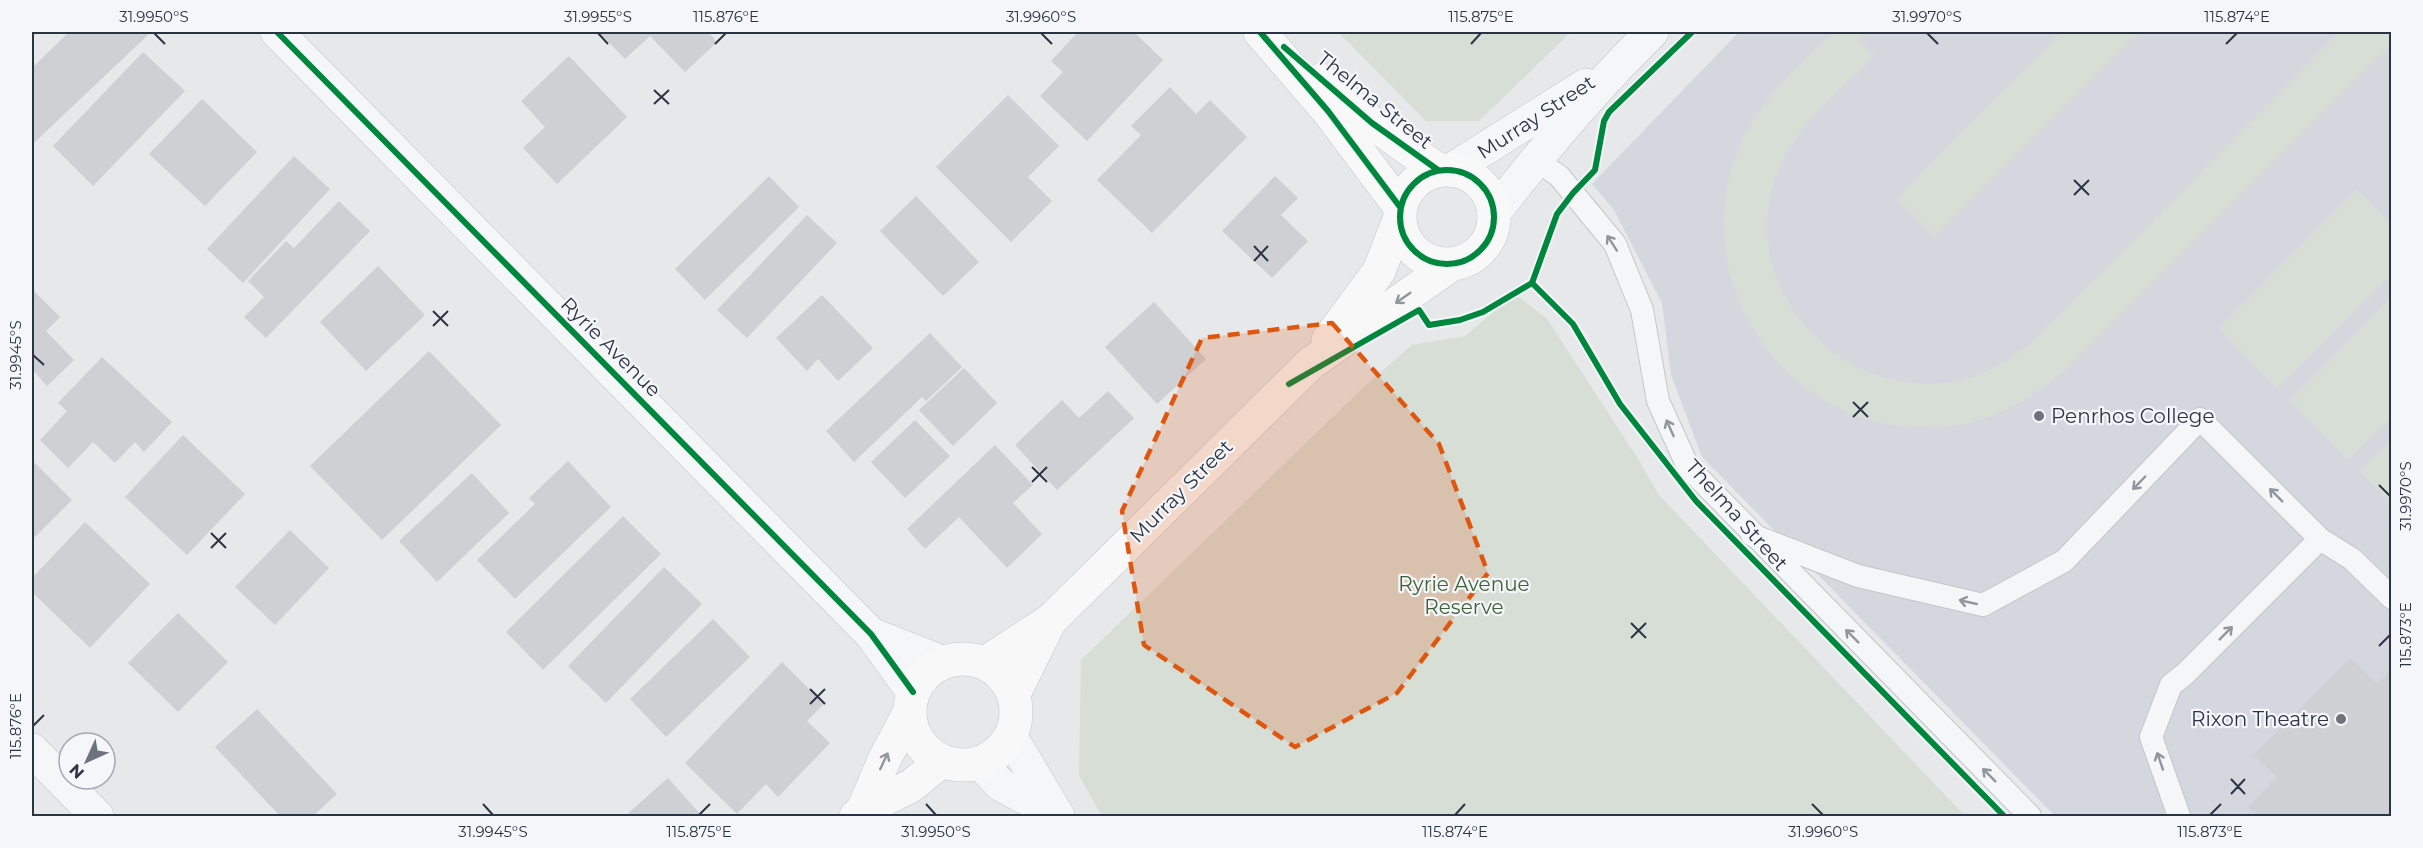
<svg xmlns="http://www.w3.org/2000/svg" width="2423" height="848" font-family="Montserrat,sans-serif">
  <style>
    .built { fill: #d4d7dd }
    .green { fill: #d6ded6 }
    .building { fill: #ced0d3 }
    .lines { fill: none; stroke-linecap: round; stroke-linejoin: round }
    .lane-casing { stroke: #c4c6c8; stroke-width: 24 }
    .street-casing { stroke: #c4c6c8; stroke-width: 34 }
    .secondary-casing { stroke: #c4c6c8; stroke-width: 34 }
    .lane { stroke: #f5f6f7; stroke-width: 22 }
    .street { stroke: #f5f6f7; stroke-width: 33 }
    .secondary { stroke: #f8f8f8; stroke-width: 33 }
    .cycleway-casing { stroke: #f4f6f9; stroke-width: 10 }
    .cycleway { stroke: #00873e; stroke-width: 6 }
    .oneway { stroke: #90959e }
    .oneway2 { stroke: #92969e }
    .marked { fill: #df570f; fill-opacity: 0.2; stroke: #df570f; stroke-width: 4.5; stroke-dasharray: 12 8; stroke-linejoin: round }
    .ticks { fill: none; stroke: #2b3445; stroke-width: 2 }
    .poi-dot { fill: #6c737f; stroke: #f4f6f9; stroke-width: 2 }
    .labels { text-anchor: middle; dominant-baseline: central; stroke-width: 4.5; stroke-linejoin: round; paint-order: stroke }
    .street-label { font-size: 20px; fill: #2b3445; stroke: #f4f6f9 }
    .poi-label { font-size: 20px; fill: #2b3445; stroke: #f4f6f9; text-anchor: start }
    .park-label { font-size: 20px; fill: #3f6138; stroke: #f4f6f9 }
    .neatline { fill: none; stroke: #2b3445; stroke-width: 2 }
    .ticks-label { font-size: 15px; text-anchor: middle; fill: #2b3445 }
  </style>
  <rect width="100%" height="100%" fill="#e6e8ea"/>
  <path class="built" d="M1739 32H2391V816H2055L1702 457 1671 375 1662 303 1614 210 1592 184Z"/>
  <g class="green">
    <path d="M1338 32H1571L1479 121H1426Z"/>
    <path d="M1834 32H1867L1859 40 1875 56C1841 90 1799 123 1779 169 1731 284 1839 403 1957 381 1988 375 2013 357 2036 338L2339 32H2391L2392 44 2067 369C2038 393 2009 412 1973 422 1954 427 1933 427 1914 427 1776 421 1686 273 1739 147 1758 100 1799 66 1834 32Z"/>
    <path d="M2061 32H2140L1935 237 1896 198Z"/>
    <path d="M2357 189 2391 224V276L2277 389 2219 328Z"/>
    <path d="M1515 294 1547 319 1635 454 1659 495 1965 816H1105L1099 811 1079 775 1081 660 1367 384 1412 345 1465 336Z"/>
    <path d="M2391 298V418L2348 460 2290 400Z"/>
    <path d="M2391 439V504L2359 471Z"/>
  </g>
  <g class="building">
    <path d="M69 32H151L35 142 32 139V68Z"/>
    <path d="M599 32H713L710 34 717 42 685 72 650 36 625 59Z"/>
    <path d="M1078 32H1134L1163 60 1087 141 1040 96 1063 72 1051 61Z"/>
    <path d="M143 52 185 91 93 186 53 146Z"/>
    <path d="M569 56 627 117 557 184 523 148 545 127 521 101Z"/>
    <path d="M1170 87 1196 114 1210 100 1247 137 1152 233 1097 180 1141 135 1131 126Z"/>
    <path d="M1008 95 1059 146 1028 177 1052 201 1011 242 936 167Z"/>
    <path d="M202 99 257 152 205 206 149 154Z"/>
    <path d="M294 156 330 189 243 283 207 249Z"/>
    <path d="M769 176 799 207 705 300 675 269Z"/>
    <path d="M1275 176 1298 198 1281 215 1308 241 1272 278 1222 231Z"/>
    <path d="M916 196 979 262 943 296 880 231Z"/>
    <path d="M339 201 370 231 266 338 244 317 264 297 248 281 286 241 294 248Z"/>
    <path d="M807 215 837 243 747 338 717 310Z"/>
    <path d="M378 266 425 315 366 371 320 322Z"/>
    <path d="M33 290 60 317 46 331 74 360 47 386 32 369V291Z"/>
    <path d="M822 295 873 348 838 381 818 359 807 371 776 338Z"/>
    <path d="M1154 302 1206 359 1157 404 1105 347Z"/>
    <path d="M930 333 962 367 926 401 922 397 854 462 826 431Z"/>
    <path d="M429 351 501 425 382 540 310 466Z"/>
    <path d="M102 357 172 422 144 452 135 442 115 463 93 442 68 468 40 440 67 411 58 403Z"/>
    <path d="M964 368 997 403 953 446 919 410Z"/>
    <path d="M1108 391 1134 418 1057 490 1015 445 1062 400 1079 418Z"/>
    <path d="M915 420 950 456 905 498 871 462Z"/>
    <path d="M183 435 245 494 187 555 125 497Z"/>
    <path d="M995 445 1033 485 1013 503 1042 534 1007 568 959 517 925 549 907 529Z"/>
    <path d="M32 460 72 500 32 540Z"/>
    <path d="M568 461 611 507 515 599 477 560 535 504 529 498Z"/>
    <path d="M472 473 509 513 437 582 399 541Z"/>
    <path d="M623 516 661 554 543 670 506 632Z"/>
    <path d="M85 522 150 584 90 648 32 592V578Z"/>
    <path d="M290 530 329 568 275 625 235 587Z"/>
    <path d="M664 567 702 604 606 703 568 666Z"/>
    <path d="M178 613 228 662 178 712 128 663Z"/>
    <path d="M713 619 750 657 666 737 630 699Z"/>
    <path d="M2351 658 2377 684 2392 669V816H2258L2248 807 2277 777 2254 755Z"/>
    <path d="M782 662 824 704 807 721 830 743 778 797 766 784 737 814 685 763Z"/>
    <path d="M257 709 337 794 313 816H280L215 747Z"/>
    <path d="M668 778 702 816H625Z"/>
  </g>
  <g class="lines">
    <g class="lane-casing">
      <g id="lane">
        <path d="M1536 160 1559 176 1615 244 1642 310 1658 401 1688 467 2030 816"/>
        <path d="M1752 535 1858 576 1983 605 2064 561 2200 419 2320 539 2185 674 2171 685 2151 737 2179 816"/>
        <path d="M2320 539 2352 559 2392 598"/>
      </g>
    </g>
    <g class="street-casing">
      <g id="street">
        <path d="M277 32 871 634 913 692"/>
        <path d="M1451 170 1586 85"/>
        <path d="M1494 213C1543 150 1594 88 1652 32"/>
        <path d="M871 634 942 662"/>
        <path d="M1011 737 1058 816"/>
        <path d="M32 750 97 816"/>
        <path d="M980 763 1001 785 1054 813"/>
      </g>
    </g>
    <g class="secondary-casing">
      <g id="secondary">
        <path d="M1260 32 1328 111 1400 207"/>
        <path d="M1321 80 1372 123 1438 170"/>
        <circle cx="1447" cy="217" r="47"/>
        <path d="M1328 340 1379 271 1399 220"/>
        <circle cx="963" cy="712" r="53"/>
        <path d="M985 663 1051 620 1311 363 1451 265"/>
        <path d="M1014 694 1050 621"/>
        <path d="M863 810 884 760 909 713"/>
        <path d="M856 816 863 810 911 786 942 761"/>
      </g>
    </g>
    <use href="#lane" class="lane"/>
    <use href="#street" class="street"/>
    <use href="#secondary" class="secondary"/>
    <g class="cycleway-casing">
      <g id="cycleway">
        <path d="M277 32 871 634 913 692"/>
        <path d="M1260 32 1328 111 1400 207"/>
        <path d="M1284 47 1372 123 1438 170"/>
        <circle cx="1447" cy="217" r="47"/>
        <path d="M1532 283 1557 214 1573 193 1595 170 1604 121 1609 112 1692 32"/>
        <path d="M1289 384 1419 310 1429 325 1460 320 1483 312 1532 283 1573 324 1620 404 1696 501 2004 816"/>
      </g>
    </g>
    <use href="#cycleway" class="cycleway"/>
  </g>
  <defs><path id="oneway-shaft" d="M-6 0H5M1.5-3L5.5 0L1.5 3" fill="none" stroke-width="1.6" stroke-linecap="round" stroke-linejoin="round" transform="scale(1.5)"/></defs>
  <g class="oneway">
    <use href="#oneway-shaft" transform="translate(1612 243) rotate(-123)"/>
    <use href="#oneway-shaft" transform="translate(1670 428) rotate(-114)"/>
    <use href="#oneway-shaft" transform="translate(2139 483) rotate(134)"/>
    <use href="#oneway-shaft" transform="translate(2276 495) rotate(-135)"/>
    <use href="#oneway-shaft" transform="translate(1968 602) rotate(-167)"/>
    <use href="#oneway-shaft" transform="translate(2226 633) rotate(-45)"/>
    <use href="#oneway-shaft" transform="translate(1852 636) rotate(-135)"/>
    <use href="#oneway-shaft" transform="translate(2160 761) rotate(-109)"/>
    <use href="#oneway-shaft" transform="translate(1989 775) rotate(-135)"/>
  </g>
  <g class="oneway2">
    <use href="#oneway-shaft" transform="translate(1403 298) rotate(145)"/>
    <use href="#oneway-shaft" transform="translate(884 761) rotate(-65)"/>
  </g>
  <path class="marked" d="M1332 323 1439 444 1488 573 1397 693 1295 747 1144 645 1122 511 1202 338Z"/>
  <path class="ticks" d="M154 33 165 44M598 33 608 44M1041 33 1052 44M1927 33 1938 44M715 44 726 33M1471 44 1481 33M2226 44 2237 33M654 90 669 104M654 104 669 90M2074 180 2089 195M2074 195 2089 180M1254 246 1268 261M1254 261 1268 246M433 311 448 326M433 326 448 311M33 355 44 365M1853 402 1868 417M1853 417 1868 402M1032 467 1047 482M1032 482 1047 467M2379 485 2390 496M211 533 226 548M211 548 226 533M1631 623 1646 638M1631 638 1646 623M2379 646 2390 635M810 689 825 704M810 704 825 689M33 726 44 715M2231 779 2245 794M2231 794 2245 779M483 804 493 815M926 804 936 815M1812 804 1823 815M699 815 710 804M1455 815 1465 804M2210 815 2221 804"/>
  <g class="poi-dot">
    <circle cx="2039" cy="416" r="6"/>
    <circle cx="2341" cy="719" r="6"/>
  </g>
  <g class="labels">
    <g class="street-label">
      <text transform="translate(1375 100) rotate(39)">Thelma Street</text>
      <text transform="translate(1536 117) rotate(-33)">Murray Street</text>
      <text transform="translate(611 347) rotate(45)">Ryrie Avenue</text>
      <text transform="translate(1181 491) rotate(-45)">Murray Street</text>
      <text transform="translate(1737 515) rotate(48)">Thelma Street</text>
    </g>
    <g class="poi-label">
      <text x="2051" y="416">Penrhos College</text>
      <text x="2329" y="719" text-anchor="end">Rixon Theatre</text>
    </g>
    <g class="park-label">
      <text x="1464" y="584">Ryrie Avenue<tspan x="1464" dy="23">Reserve</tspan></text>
    </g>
  </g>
  <rect width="2423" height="848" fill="none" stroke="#f4f6f9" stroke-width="66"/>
  <g transform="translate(87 761) rotate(225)"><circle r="28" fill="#f4f6f9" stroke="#a4a8b1" stroke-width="1.5"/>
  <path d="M0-4.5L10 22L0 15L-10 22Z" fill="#6c737f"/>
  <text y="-9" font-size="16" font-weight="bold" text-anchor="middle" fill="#2b3445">N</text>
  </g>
  <rect x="33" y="33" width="2357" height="782" class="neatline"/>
  <g class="ticks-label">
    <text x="154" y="22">31.9950°S</text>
    <text x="598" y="22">31.9955°S</text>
    <text x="726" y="22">115.876°E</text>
    <text x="1041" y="22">31.9960°S</text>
    <text x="1481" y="22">115.875°E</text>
    <text x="1927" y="22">31.9970°S</text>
    <text x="2237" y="22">115.874°E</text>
    <text transform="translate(16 355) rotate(-90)" y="5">31.9945°S</text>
    <text transform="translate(2406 496) rotate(-90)" y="5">31.9970°S</text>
    <text transform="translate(2406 635) rotate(-90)" y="5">115.873°E</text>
    <text transform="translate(16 726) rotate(-90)" y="5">115.876°E</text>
    <text x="493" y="837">31.9945°S</text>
    <text x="699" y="837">115.875°E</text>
    <text x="936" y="837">31.9950°S</text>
    <text x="1455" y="837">115.874°E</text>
    <text x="1823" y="837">31.9960°S</text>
    <text x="2210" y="837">115.873°E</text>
  </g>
</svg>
